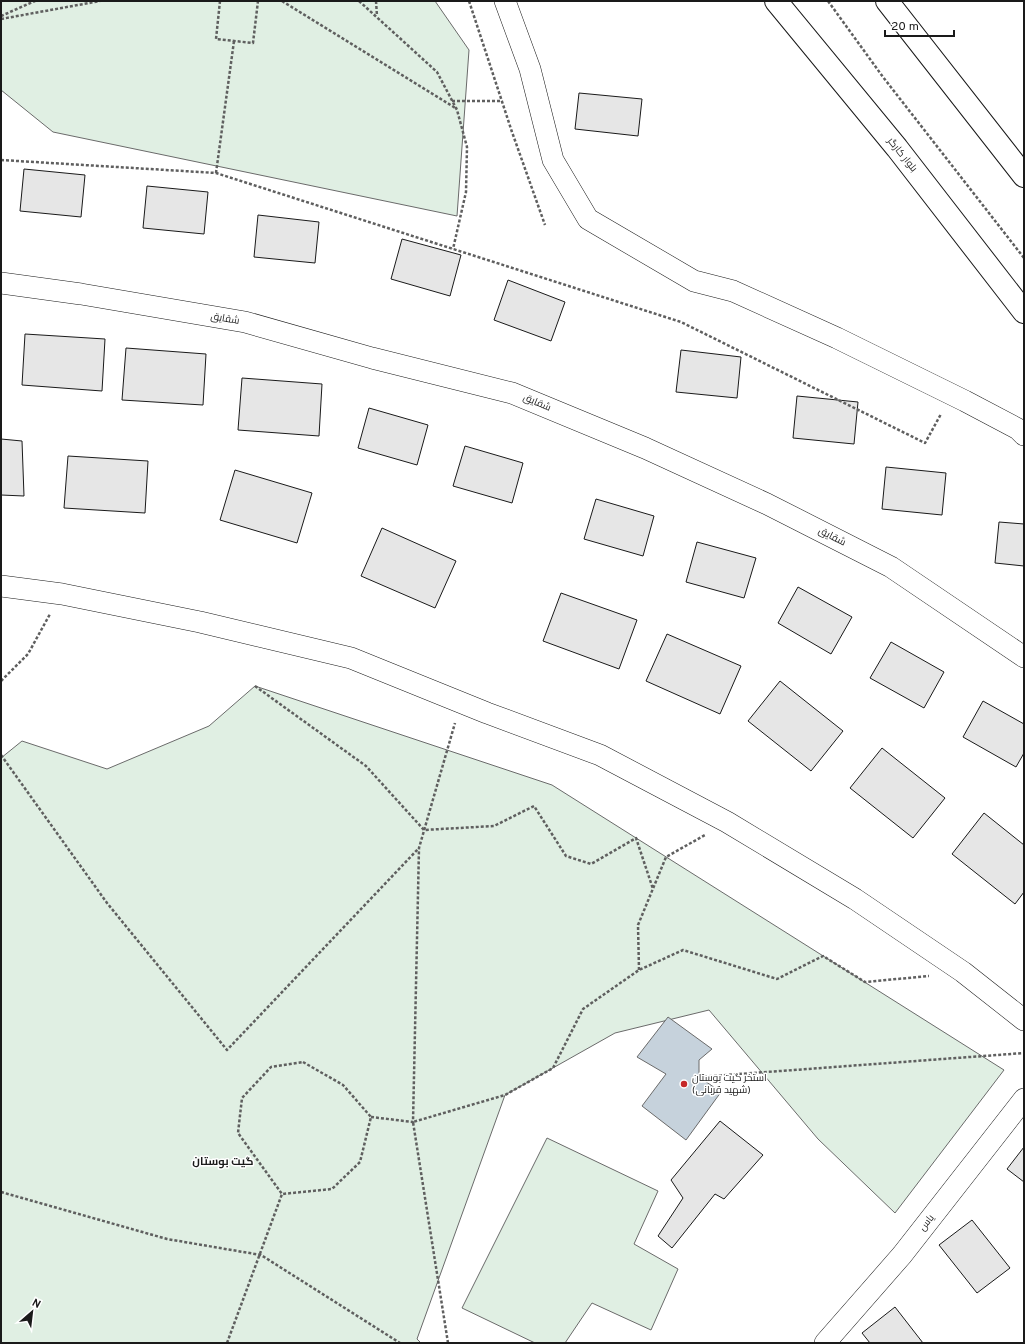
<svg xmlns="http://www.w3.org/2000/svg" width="1025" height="1344" font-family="Overpass,Cairo,sans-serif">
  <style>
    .green { fill: #e0efe3; stroke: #6a6a6a }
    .water { fill: #c6d2dc; stroke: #6a6a6a }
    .building { fill: #e6e6e6; stroke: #1a1a1a }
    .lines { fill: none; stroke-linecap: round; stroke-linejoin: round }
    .street-casing { stroke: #1a1a1a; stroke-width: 22 }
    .secondary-casing { stroke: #1a1a1a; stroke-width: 24 }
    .path { stroke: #5f5f5f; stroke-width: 2.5; stroke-dasharray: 3 2; stroke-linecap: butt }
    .street { stroke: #fff; stroke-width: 21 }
    .secondary { stroke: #fff; stroke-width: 22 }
    .poi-dot { fill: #c62828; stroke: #fff; stroke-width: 1.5 }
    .labels { text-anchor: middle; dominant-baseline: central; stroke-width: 3; stroke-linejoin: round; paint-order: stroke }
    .street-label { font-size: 10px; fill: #1a1a1a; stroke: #fff }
    .poi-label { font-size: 10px; fill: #1a1a1a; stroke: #fff; text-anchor: start }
    .neighbourhood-label { font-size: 11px; font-weight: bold; fill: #1a1a1a; stroke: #fff }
  </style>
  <rect width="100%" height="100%" fill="#fff"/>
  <g class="green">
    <path d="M1 1H435L469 50 457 216 53 132 1 90Z"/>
    <path d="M255 686 552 785 1004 1070 895 1213 818 1139 709 1010 615 1033 505 1095 417 1339 421 1343H1V758L22 741 107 769 209 726Z"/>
    <path d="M547 1138 658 1191 634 1244 678 1269 651 1330 592 1303 565 1343H535L462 1308Z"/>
  </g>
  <path class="water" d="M668 1017 712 1049 699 1060V1077L721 1092 686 1140 642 1106 666 1074 637 1057Z"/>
  <g class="building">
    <path d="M579 93 642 99 638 136 575 129Z"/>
    <path d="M24 169 85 175 81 217 20 211Z"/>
    <path d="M147 186 208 192 204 234 143 228Z"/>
    <path d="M258 215 319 222 315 263 254 257Z"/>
    <path d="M402 239 461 255 450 296 391 279Z"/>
    <path d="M508 280 565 302 551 341 494 320Z"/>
    <path d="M25 334 105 339 102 391 22 385Z"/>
    <path d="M126 348 206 354 203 405 122 400Z"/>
    <path d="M681 350 741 357 737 398 676 392Z"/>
    <path d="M242 378 322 384 319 436 238 430Z"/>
    <path d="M797 396 858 402 854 444 793 438Z"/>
    <path d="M369 408 428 425 417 465 358 448Z"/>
    <path d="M1 439 22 441 24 496 1 495Z"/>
    <path d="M465 446 523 463 512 503 453 486Z"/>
    <path d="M68 456 148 461 145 513 64 508Z"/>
    <path d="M886 467 946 473 942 515 882 509Z"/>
    <path d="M235 470 312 493 297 543 220 520Z"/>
    <path d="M596 499 654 516 643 556 584 539Z"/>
    <path d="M999 522 1024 524V566L995 563Z"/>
    <path d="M382 528 456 561 435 608 361 576Z"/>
    <path d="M697 542 756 558 744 598 686 582Z"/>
    <path d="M798 587 852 617 831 654 778 623Z"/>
    <path d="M561 593 637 620 619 669 543 641Z"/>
    <path d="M667 634 741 666 720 714 646 681Z"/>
    <path d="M891 642 944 672 924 708 870 678Z"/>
    <path d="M780 681 843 731 811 771 748 721Z"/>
    <path d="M983 701 1024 724V753L1016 767 963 737Z"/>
    <path d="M882 748 945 798 913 838 850 788Z"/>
    <path d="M984 813 1024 845V892L1015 904 952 854Z"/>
    <path d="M720 1121 763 1155 724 1199 715 1194 672 1248 658 1236 683 1198 671 1180Z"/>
    <path d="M1024 1147V1182L1007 1169Z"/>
    <path d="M972 1220 1010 1268 977 1293 939 1245Z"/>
    <path d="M895 1307 923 1343H870L862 1333Z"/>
  </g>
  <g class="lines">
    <g class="street-casing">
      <g id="street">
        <path d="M505 1 530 69 553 160 588 219 694 281 733 291 837 338 965 401 1018 429 1024 435"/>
        <path d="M1 283 81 294 245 322 372 358 512 393 645 448 767 504 891 567 1024 657"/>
        <path d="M1 586 62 594 200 622 351 658 487 713 600 755 727 822 855 899 963 972 1024 1020"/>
        <path d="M825 1343 902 1255 1024 1099"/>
      </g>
    </g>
    <g class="secondary-casing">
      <g id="secondary">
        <path d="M776 1 897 148 1024 312"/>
        <path d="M887 1 1024 176"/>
      </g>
    </g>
    <g class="path">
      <path d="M220 1 216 39 253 43 258 1"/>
      <path d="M282 1 457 109"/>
      <path d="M359 1 437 72 457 110 467 147 466 192 453 249"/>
      <path d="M376 1 377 16"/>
      <path d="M469 1 512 132 545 225"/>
      <path d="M828 1 883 77 1024 258"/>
      <path d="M1 16 35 1"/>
      <path d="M1 19 100 1"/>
      <path d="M452 101H502"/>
      <path d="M1 160 216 173 681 322 925 443 941 414"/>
      <path d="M216 173 234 41"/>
      <path d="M1 681 28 654 50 614"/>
      <path d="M255 686 366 766 424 830 494 826 534 806 566 856 591 864 636 838 653 889"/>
      <path d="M1 755 107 903 227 1050 419 848"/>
      <path d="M639 970 638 925 666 857 705 835"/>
      <path d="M303 1062 343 1085 371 1117 360 1162 332 1189 282 1194 238 1133 242 1098 271 1067Z"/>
      <path d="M699 1077 1024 1053"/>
      <path d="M371 1117 413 1122 419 848 455 723"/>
      <path d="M1 1192 167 1239 261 1255 400 1343"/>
      <path d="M227 1343 282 1194"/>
      <path d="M448 1343 413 1122 505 1095 553 1068 583 1009 639 970 683 950 777 979 823 956 865 982 929 976"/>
    </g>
    <use href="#street" class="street"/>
    <use href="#secondary" class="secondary"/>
  </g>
  <circle class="poi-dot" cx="684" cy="1084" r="4"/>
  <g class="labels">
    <g class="street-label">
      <text transform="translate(902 155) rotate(51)">بلوار کارگر</text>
      <text transform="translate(225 319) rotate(10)">شقایق</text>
      <text transform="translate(537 403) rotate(23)">شقایق</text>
      <text transform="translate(832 537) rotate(27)">شقایق</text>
      <text transform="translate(927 1223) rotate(-52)">یاس</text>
    </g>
    <g class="poi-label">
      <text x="692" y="1078">استخر گیت بوستان<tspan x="692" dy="12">(شهید قربانی)</tspan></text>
    </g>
    <g class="neighbourhood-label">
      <text x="223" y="1162">گیت بوستان</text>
    </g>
  </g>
  <rect width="1025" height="1344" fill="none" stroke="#1a1a1a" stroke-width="4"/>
  <g transform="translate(32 1312) rotate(28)" stroke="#ffffff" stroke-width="3" paint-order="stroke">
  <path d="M0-3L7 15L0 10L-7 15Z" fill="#1a1a1a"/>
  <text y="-6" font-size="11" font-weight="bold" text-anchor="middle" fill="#1a1a1a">N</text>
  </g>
  <path d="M885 30v6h69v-6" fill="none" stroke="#1a1a1a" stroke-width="2"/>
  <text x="891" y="30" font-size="12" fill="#1a1a1a" stroke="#ffffff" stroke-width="3" paint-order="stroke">20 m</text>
</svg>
